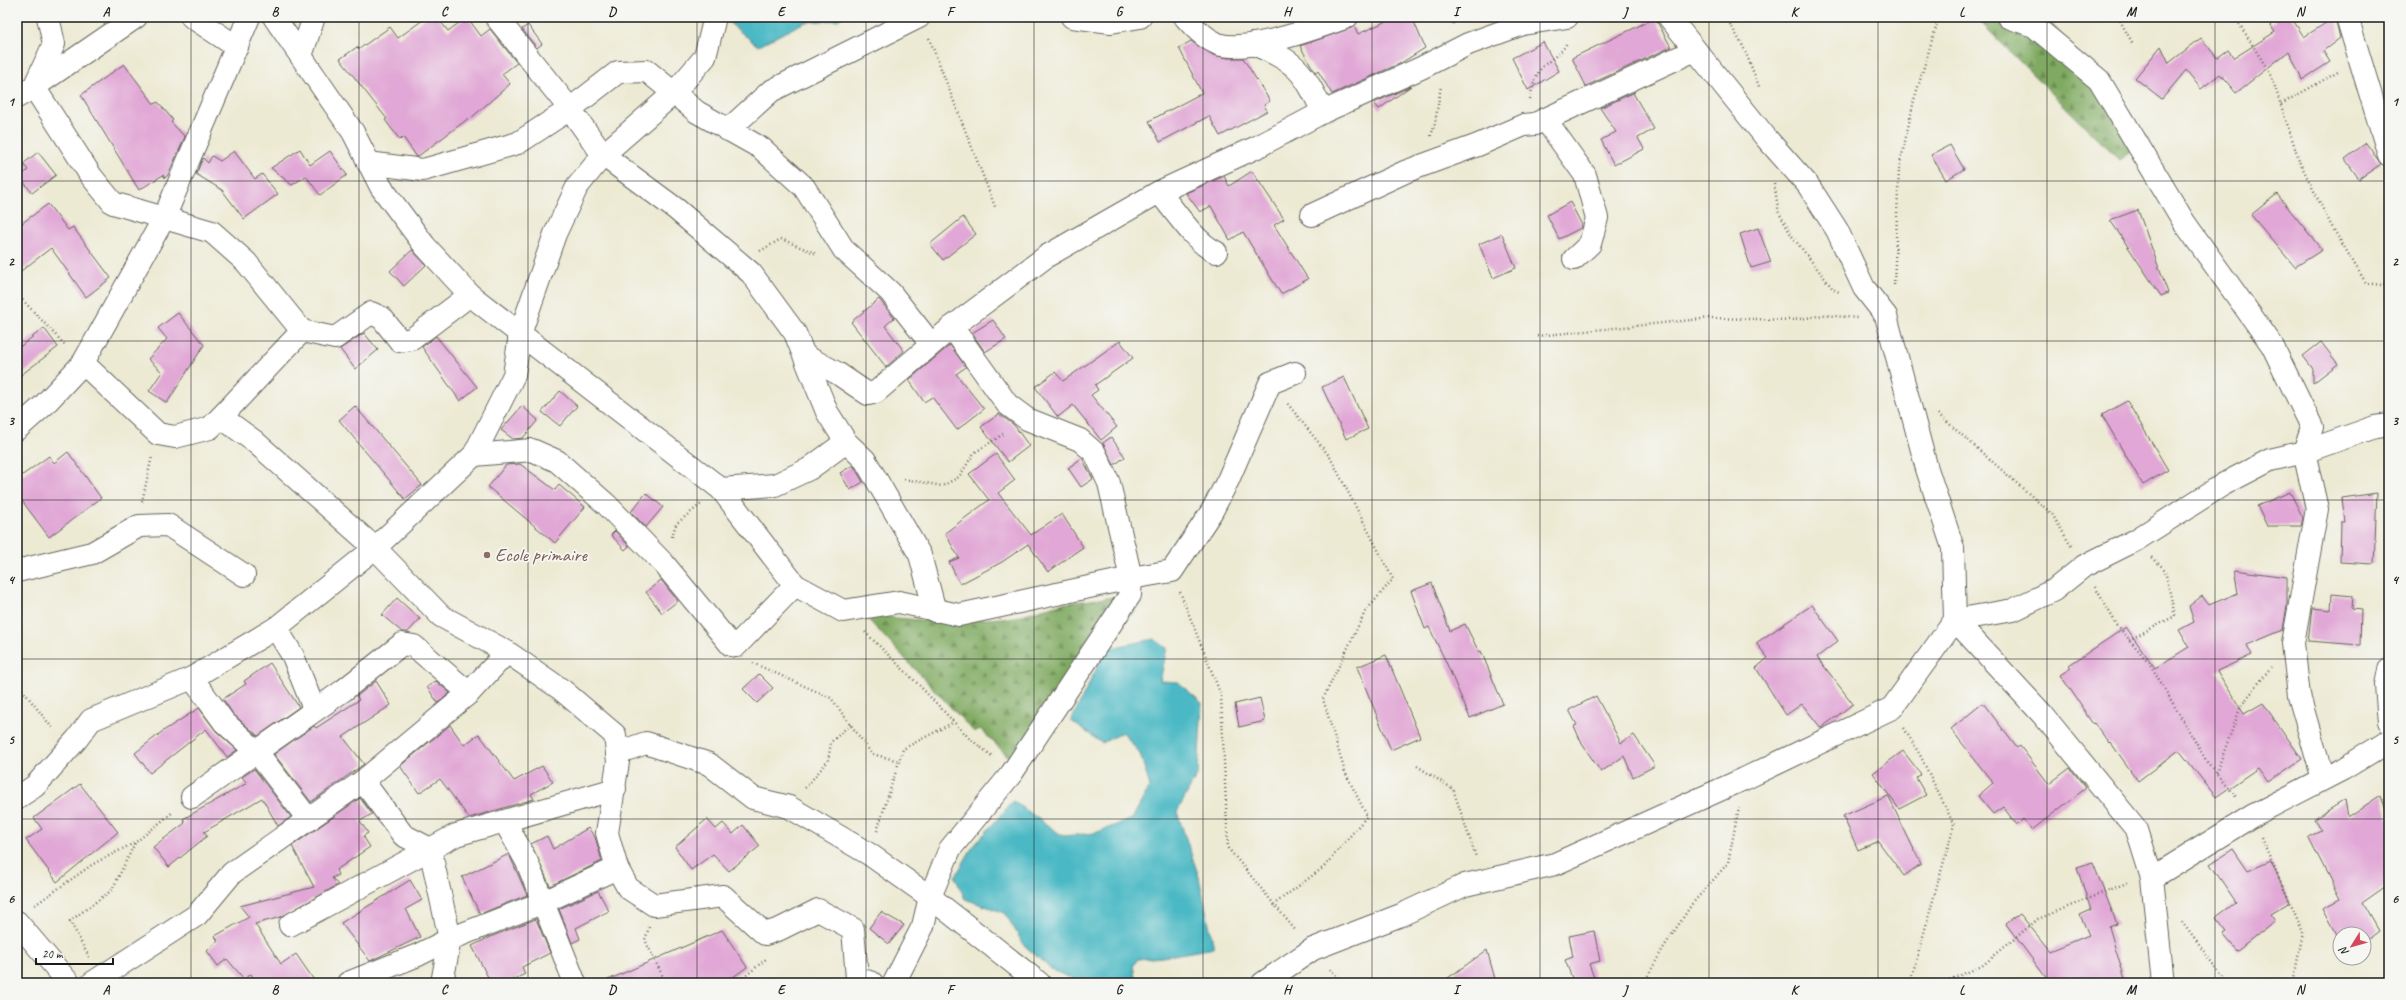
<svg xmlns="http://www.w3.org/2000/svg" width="2406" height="1000" font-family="Caveat,sans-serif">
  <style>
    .forest { fill: url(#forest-firs); stroke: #4e633f }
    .water { fill: #4cb9c5; stroke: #346a70 }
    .building { fill: #e1a7d6 }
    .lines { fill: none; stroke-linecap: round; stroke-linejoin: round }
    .minor-casing { stroke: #65645c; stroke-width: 24 }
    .path { stroke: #65645c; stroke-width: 2.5; stroke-dasharray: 1 3; stroke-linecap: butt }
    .minor { stroke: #fff; stroke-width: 22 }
    .grid { fill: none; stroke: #1c1c1c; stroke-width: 1; stroke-opacity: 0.55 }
    .education-dot { fill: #8d6e63; stroke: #f6f6f2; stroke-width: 1.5 }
    .labels { text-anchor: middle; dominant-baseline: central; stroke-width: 3.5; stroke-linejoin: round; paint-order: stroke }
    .education-label { font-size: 19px; fill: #785e54; stroke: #f6f6f2; text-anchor: start }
    .neatline { fill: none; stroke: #1c1c1c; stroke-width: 1.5 }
    .grid-label { font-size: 13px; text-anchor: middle; font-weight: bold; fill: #1c1c1c }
  </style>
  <defs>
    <pattern id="forest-firs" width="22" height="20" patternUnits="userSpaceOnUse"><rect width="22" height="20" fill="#80aa62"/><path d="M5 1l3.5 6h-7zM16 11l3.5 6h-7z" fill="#688a50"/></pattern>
  </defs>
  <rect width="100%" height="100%" fill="#f6f6f2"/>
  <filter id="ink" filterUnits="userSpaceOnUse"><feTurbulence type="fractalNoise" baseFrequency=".025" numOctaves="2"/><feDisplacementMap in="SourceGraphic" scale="8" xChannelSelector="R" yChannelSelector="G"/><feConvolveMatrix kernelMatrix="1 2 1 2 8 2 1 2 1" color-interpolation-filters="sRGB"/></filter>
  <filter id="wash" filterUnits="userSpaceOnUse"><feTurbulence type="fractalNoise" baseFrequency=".012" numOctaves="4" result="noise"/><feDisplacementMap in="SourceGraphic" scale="16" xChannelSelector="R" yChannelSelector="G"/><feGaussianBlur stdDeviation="0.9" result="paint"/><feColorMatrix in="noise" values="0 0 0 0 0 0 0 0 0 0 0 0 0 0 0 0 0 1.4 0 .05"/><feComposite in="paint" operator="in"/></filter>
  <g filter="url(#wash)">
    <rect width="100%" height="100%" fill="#edead4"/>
    <g class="forest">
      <path d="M1975 17H2046L2148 139 2119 160Z"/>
      <path d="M1122 596 1136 611 1098 637 1015 763 980 729 974 732 864 615 942 622 1015 617 1060 604Z"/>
    </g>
    <g class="water">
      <path d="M726 17H842L838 20 805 22 758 46 727 21Z"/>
      <path d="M1154 639 1167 648 1160 681 1178 682 1202 703 1198 773 1177 812 1199 877 1214 948 1162 957 1138 959 1133 965 1136 983H1082L1052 970 1024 945 1005 913 965 899 955 877 972 848 1013 801 1063 836 1095 833 1132 819 1150 786 1140 754 1123 732 1102 743 1071 721 1106 649Z"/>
    </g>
    <g id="blocks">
      <g class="building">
        <path d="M427 17H437L448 31 467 17 481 36 490 29 517 63 502 74 510 84 470 119 469 118 417 157 403 137 400 140 385 120 387 119 340 59 357 47 359 49 390 27 398 38Z"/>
        <path d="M1396 17H1412L1425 48 1401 63 1332 94 1318 71 1316 73 1312 67 1300 46 1354 27 1358 34Z"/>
        <path d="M2273 17H2291L2304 37 2335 17 2340 38 2323 51 2330 62 2302 80 2289 51 2236 93 2220 74 2201 89 2186 70 2162 99 2135 78 2161 46 2169 63 2201 38 2217 58 2228 50 2234 58 2275 32 2270 25 2275 21Z"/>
        <path d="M1655 18 1671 47 1586 86 1572 58Z"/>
        <path d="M528 25 542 44 537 48 522 29Z"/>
        <path d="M1191 41 1213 55 1228 58H1243L1270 101 1264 105 1267 111 1220 136 1209 116 1160 142 1149 121 1202 93 1179 48Z"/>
        <path d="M1543 42 1559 71 1528 90 1512 58Z"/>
        <path d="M124 64 154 104 158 102 173 120 171 122 185 137 168 175 165 178 163 175 139 190 81 95Z"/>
        <path d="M1411 86 1379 109 1374 103Z"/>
        <path d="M1635 92 1633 93 1654 129 1638 138 1644 149 1614 165 1601 140 1616 132 1600 108Z"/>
        <path d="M2366 143 2381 164 2359 179 2345 159Z"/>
        <path d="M1950 145 1964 169 1946 180 1931 155Z"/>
        <path d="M300 149 310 165 330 151 347 175 320 195 306 176 292 185 271 168Z"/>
        <path d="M234 151 255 179 262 174 278 194 244 219 222 190 196 174 203 158 208 163 212 156 220 161Z"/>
        <path d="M38 152 56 175 32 193 20 177 28 170 23 164Z"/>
        <path d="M1252 171 1284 219 1274 225 1308 279 1281 294 1243 232 1230 240 1211 206 1200 212 1186 193 1224 176 1229 186Z"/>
        <path d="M2277 194 2322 250 2295 267 2251 215Z"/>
        <path d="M1570 202 1582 225 1581 228 1559 239 1547 215Z"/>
        <path d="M48 204 68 230 73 227 111 278 86 297 51 248 17 274V227Z"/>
        <path d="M2138 210 2168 293 2161 296 2110 220Z"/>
        <path d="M963 217 976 234 943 260 930 244Z"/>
        <path d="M1758 228 1771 262 1751 268 1740 234Z"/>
        <path d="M1502 234 1516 268 1493 278 1479 244Z"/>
        <path d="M412 250 426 265 404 286 390 271Z"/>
        <path d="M879 299 894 318 885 326 904 351 886 367 851 322Z"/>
        <path d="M178 313 204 345 167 403 149 391 162 372 148 359 167 339 158 328Z"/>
        <path d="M993 320 1006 339 985 352 972 333Z"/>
        <path d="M44 328 58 347 17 378V349Z"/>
        <path d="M364 333 378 350 355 369 340 349Z"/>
        <path d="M436 336 477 387 460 401 422 347Z"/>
        <path d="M1120 341 1133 358 1095 385 1098 390 1091 395 1117 427 1101 440 1073 405 1058 417 1035 387 1055 372 1063 381Z"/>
        <path d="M2321 342 2338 364 2313 383V369L2303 356Z"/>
        <path d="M950 345 966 367 956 374 984 409 957 430 932 397 924 402 909 380Z"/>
        <path d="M1344 377 1368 429 1346 439 1322 387Z"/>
        <path d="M560 391 577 406 560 426 542 412Z"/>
        <path d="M2127 401 2168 470 2143 485 2102 415Z"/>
        <path d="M355 406 422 485 405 499 339 420Z"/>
        <path d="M522 406 538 420 523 438 513 439 501 430Z"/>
        <path d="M999 414 1014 425 1029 446 1008 462 981 427Z"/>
        <path d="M1111 437 1125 457 1114 465 1103 443Z"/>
        <path d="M68 452 101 498 49 537 17 494V479L49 456 54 463Z"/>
        <path d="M996 454 1015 480 998 493 1031 535 1062 514 1083 547 1048 572 1028 544 1002 562 960 584 949 562 959 558 945 533 989 500 969 474Z"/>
        <path d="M1082 458 1093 479 1081 487 1068 468Z"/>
        <path d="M520 464 555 490 559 485 585 507 555 543 488 487 506 465Z"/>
        <path d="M853 465 863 482 850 490 840 473Z"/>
        <path d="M2290 492 2303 518 2301 526H2267L2257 506Z"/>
        <path d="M646 493 663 507 646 527 631 512Z"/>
        <path d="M2377 493 2374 564 2340 562 2341 522H2345L2342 498Z"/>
        <path d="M615 531 629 546 625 550 611 535Z"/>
        <path d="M2234 570 2287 577V605L2283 630 2247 645 2252 655 2217 671 2244 714 2263 703 2302 759 2268 782 2258 768 2216 797 2179 750 2138 781 2111 743 2110 744 2094 723 2093 724 2081 707 2082 706 2060 675 2071 668 2069 665 2126 627 2155 668 2189 647 2179 630 2194 622 2189 606 2202 596 2209 605 2238 593Z"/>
        <path d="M661 580 678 601 662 613 646 592Z"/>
        <path d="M1432 583 1450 631 1465 624 1479 652 1481 651 1503 704 1470 718 1446 662 1429 627 1425 629 1411 591Z"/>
        <path d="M2332 594 2353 596 2352 609 2361 610 2360 645 2308 641 2312 608 2331 610Z"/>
        <path d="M397 598 420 619 408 632H402L382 615Z"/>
        <path d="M1812 605 1838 641 1817 657 1853 704 1821 728 1802 704 1786 715 1756 668 1768 658 1756 643Z"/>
        <path d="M1386 655 1420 737 1391 750 1357 667Z"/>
        <path d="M270 663 299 707 258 736 233 714 223 699 246 684 244 681Z"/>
        <path d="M759 674 773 688 757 703 743 689Z"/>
        <path d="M376 681 391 705 343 737 364 764 311 802 274 754 314 726 316 728 359 700 357 696Z"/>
        <path d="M436 681 450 693 438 703 427 687Z"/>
        <path d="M1596 696 1621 743 1634 735 1655 766 1633 777 1624 756 1601 772 1582 744 1574 726 1577 725 1569 710Z"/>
        <path d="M1260 698 1265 721 1239 727 1235 704Z"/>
        <path d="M1983 703 2017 748 2020 746 2049 784 2070 768 2086 788 2032 830 2023 819 2017 825 2003 807 1993 814 1978 796 1993 783 1951 729Z"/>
        <path d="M199 708 216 731 237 750 227 757 206 729 150 773 135 753 163 731Z"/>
        <path d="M450 725 464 745 479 734 514 781 542 766 553 782 531 794 534 799 469 818 440 779 419 793 400 766Z"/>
        <path d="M1903 751 1921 774 1916 778 1926 795 1899 809 1873 773Z"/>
        <path d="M254 769 291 817 278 826 262 798 204 832 207 836 169 867 153 847 185 823 183 819 247 783 242 777Z"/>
        <path d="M80 784 118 832 57 882 26 840 42 829 34 818Z"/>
        <path d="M2381 795 2389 818V884L2362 903 2378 931 2364 942V934H2340V940L2323 908 2340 899 2308 836 2321 830 2314 819 2345 800 2348 817Z"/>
        <path d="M1888 796 1921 864 1904 876 1878 841 1858 850 1843 816Z"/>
        <path d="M360 798 372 814 360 821 368 833 363 836 370 847 336 870 338 875 332 878 338 885 281 917 255 924 281 964 296 954 316 983H254L256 982 251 974 244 979 227 959 218 966 207 951 218 941 215 936 249 917 240 906 314 887 292 846Z"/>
        <path d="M707 819 716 829 723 823 733 834 743 825 760 846 729 871 713 854 691 870 675 847Z"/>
        <path d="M588 828 595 837 602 861 550 886 531 844 547 836 553 849Z"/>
        <path d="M2233 849 2248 871 2271 861 2290 902 2270 914 2275 921 2237 951 2223 934 2226 932 2215 918 2236 902 2210 864Z"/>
        <path d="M509 854 527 895 480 914 462 877Z"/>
        <path d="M2093 863 2117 924 2109 927 2125 979 2110 983H2050L2006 924 2020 914 2050 951 2089 935 2080 915 2091 910 2077 868Z"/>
        <path d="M410 880 422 900 406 909 420 937 370 961 341 923Z"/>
        <path d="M598 891 609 911 576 928 580 939 572 943 559 909Z"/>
        <path d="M881 912 904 925 889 944 869 928Z"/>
        <path d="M536 919 550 953 522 967 525 974 506 983H491L472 946 490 937Z"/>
        <path d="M722 930 747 967 725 983H601Z"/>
        <path d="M1594 931 1600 961 1589 964 1596 983H1574L1565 960 1573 957 1569 936Z"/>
        <path d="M1487 950 1496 983H1441Z"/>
      </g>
    </g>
  </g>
  <g filter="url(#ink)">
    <use href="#blocks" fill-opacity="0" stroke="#65645c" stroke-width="1"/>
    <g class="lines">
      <g class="minor-casing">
        <g id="minor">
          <path d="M48 17 54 44 34 87 91 176 113 203 212 232 246 262 302 331 335 338 371 313 382 318 400 341 412 339 470 295"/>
          <path d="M192 17 237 47"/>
          <path d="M274 17 353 132 381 187 425 246 470 295 721 489 795 585 843 611 899 602 959 615 1131 578 1172 571 1212 511 1228 480 1270 383 1295 373"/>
          <path d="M496 17 570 109 603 155 676 209 751 273 795 333 827 412 846 442 865 460 920 555 935 611"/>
          <path d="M1072 17 1111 22 1140 17"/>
          <path d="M1185 17C1195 28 1204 38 1218 44 1245 54 1319 27 1347 17"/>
          <path d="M1669 17 1767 139 1808 185 1837 230 1864 288 1886 316 1927 469 1953 548 1955 620 2043 715 2137 830 2152 878 2163 983"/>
          <path d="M2008 17 2034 26 2099 80 2184 222 2272 345 2312 427 2304 452 2317 509 2293 643 2299 696 2323 779"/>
          <path d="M2347 17 2389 155"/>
          <path d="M1253 44C1296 61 1303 70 1323 112"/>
          <path d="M301 56 314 17"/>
          <path d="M17 97 34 87 136 17"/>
          <path d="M1545 119 1585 175 1597 218 1590 244 1574 259"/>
          <path d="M728 130 771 91 919 17"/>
          <path d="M368 163 423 170 518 143 570 109 618 72 647 71 697 112 761 148 804 187 844 250 890 292 931 344"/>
          <path d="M1159 192C1174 209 1195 243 1216 252"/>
          <path d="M1312 215 1407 171 1478 145 1524 125 1535 124 1695 50"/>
          <path d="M807 357 837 373 868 394 876 392 952 327 1047 256 1159 192 1257 147 1323 112 1421 68 1468 44 1523 24 1567 17"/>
          <path d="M83 363 158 434 175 437 210 428 221 417 254 441 375 548 441 616 507 652 562 690 615 735 618 762 607 833 617 868 628 888 654 905 723 896 765 934 780 929 818 910 853 929 857 978 872 983"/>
          <path d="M221 417 302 331"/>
          <path d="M17 429 44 405 83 363 164 218 249 17"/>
          <path d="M474 455 532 450 557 461 607 505 664 564 731 645 736 646 795 585"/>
          <path d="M721 489 775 485 809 469 846 442"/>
          <path d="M17 571 92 553 139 526 168 525 244 575"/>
          <path d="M276 628 293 656 314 709"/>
          <path d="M2389 670 2386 685 2389 722"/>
          <path d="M192 678 224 722 256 751 309 820"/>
          <path d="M617 753 646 743 709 764 753 798 789 807 869 854 930 897 1039 983"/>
          <path d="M363 781 403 835 430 849 450 939 442 983"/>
          <path d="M192 797 344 690 402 644 414 646 469 693"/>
          <path d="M17 798 35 786 77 739 91 720 192 678 276 628 375 548 474 455 514 375 520 334 555 234 577 187 603 155 674 93 705 57 715 17"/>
          <path d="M505 822 527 862 575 983"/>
          <path d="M2152 878 2252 816 2343 769 2389 741"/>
          <path d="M17 922 69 983"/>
          <path d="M290 925 456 835 615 789"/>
          <path d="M92 983 197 915 232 873 363 781 469 693 507 652"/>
          <path d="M348 983 418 955 450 939 544 902 617 868"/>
          <path d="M894 983 923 926 930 897 950 849 1012 773 1130 595 1131 578 1109 483 1095 453 1080 440 1027 419 1007 404 952 327"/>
          <path d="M1263 983 1313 949 1401 915 1465 885 1555 864 1744 779 1892 708 1955 620 2013 610 2054 590 2084 566 2136 540 2224 484 2270 460 2304 452 2375 427 2389 425"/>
        </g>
      </g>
      <g class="path">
        <path d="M1726 17 1744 48 1760 89"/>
        <path d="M2118 17 2133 44"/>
        <path d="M2235 17 2271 75 2300 163 2331 225 2366 283 2389 286"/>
        <path d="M1453 24 1455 17"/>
        <path d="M929 38 996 209"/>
        <path d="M1530 100C1532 89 1534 79 1540 70 1548 59 1562 55 1567 42"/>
        <path d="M2281 104 2338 72"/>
        <path d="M1431 136 1435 123 1441 86"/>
        <path d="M1774 184 1779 213 1792 236 1833 289 1839 292"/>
        <path d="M760 251 781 239 817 254"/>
        <path d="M1894 285 1899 169 1914 100 1939 17"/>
        <path d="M17 294 66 346"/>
        <path d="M1537 336 1711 318 1794 320 1824 315 1857 318"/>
        <path d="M1938 414 2052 514 2071 546"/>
        <path d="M904 479 942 486 959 477 974 453 1005 433"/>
        <path d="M142 502 152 456"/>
        <path d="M672 537 676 524 701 504"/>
        <path d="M2095 587 2117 625 2150 664 2207 762 2237 798"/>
        <path d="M1180 592 1221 695 1228 848 1296 931"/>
        <path d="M865 632 918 684 969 738 993 757"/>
        <path d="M2129 640 2175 616 2165 570 2152 557"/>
        <path d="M753 663 831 698 872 754 899 761"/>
        <path d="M17 683 53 729"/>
        <path d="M1904 728 1920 755 1954 825 1910 983"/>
        <path d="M1417 766 1453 789 1476 857"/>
        <path d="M2216 773 2241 706 2271 667"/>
        <path d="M805 788 828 761 831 742 851 724"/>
        <path d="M877 831 903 749 954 722"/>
        <path d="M2261 837 2303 932 2293 983"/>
        <path d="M35 905 93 864 136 842 173 812"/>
        <path d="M1273 905 1324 867 1367 816 1345 772 1323 699 1365 612 1393 579 1330 457 1287 403"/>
        <path d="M2182 922 2227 983"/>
        <path d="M649 927 645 940 666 983"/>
        <path d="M89 957 70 921 112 890 135 843"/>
        <path d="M1330 969 1343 983"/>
        <path d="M737 983 766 959"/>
        <path d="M1644 983 1662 950 1692 904 1728 863 1739 807"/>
        <path d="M1942 983 1982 966 2038 919 2129 882"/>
      </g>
      <use href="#minor" class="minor"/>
    </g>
  </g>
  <path class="grid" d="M191 17V983M359 17V983M528 17V983M697 17V983M866 17V983M1034 17V983M1203 17V983M1372 17V983M1540 17V983M1709 17V983M1878 17V983M2047 17V983M2215 17V983M17 181H2389M17 341H2389M17 500H2389M17 659H2389M17 819H2389"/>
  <circle class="education-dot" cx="487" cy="555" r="4"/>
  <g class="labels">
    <g class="education-label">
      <text x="495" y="555">Ecole primaire</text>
    </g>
  </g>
  <rect width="2406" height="1000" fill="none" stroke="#f6f6f2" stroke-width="44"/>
  <g transform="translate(2352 946) rotate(233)"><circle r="19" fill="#f6f6f2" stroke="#9f9f9c"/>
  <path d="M0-3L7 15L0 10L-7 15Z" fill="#d1495b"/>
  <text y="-6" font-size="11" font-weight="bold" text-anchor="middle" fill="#1c1c1c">N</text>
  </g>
  <path d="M36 958v6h77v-6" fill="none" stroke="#1c1c1c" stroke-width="2"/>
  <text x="42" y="958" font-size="12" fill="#1c1c1c" stroke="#f6f6f2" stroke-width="3" paint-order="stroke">20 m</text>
  <rect x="22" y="22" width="2362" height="956" class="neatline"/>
  <g class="grid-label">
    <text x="106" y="16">A</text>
    <text x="275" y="16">B</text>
    <text x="444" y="16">C</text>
    <text x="612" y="16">D</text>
    <text x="781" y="16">E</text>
    <text x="950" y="16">F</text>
    <text x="1119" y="16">G</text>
    <text x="1287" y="16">H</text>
    <text x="1456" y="16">I</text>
    <text x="1625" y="16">J</text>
    <text x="1794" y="16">K</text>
    <text x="1962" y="16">L</text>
    <text x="2131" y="16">M</text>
    <text x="2300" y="16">N</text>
    <text x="11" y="106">1</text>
    <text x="2395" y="106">1</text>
    <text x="11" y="266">2</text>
    <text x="2395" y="266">2</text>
    <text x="11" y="425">3</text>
    <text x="2395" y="425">3</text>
    <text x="11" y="584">4</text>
    <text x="2395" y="584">4</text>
    <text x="11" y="744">5</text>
    <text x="2395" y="744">5</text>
    <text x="11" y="903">6</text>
    <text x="2395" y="903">6</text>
    <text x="106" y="994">A</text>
    <text x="275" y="994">B</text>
    <text x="444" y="994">C</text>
    <text x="612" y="994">D</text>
    <text x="781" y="994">E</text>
    <text x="950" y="994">F</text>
    <text x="1119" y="994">G</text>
    <text x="1287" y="994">H</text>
    <text x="1456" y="994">I</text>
    <text x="1625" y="994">J</text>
    <text x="1794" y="994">K</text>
    <text x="1962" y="994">L</text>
    <text x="2131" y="994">M</text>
    <text x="2300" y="994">N</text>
  </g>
</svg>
